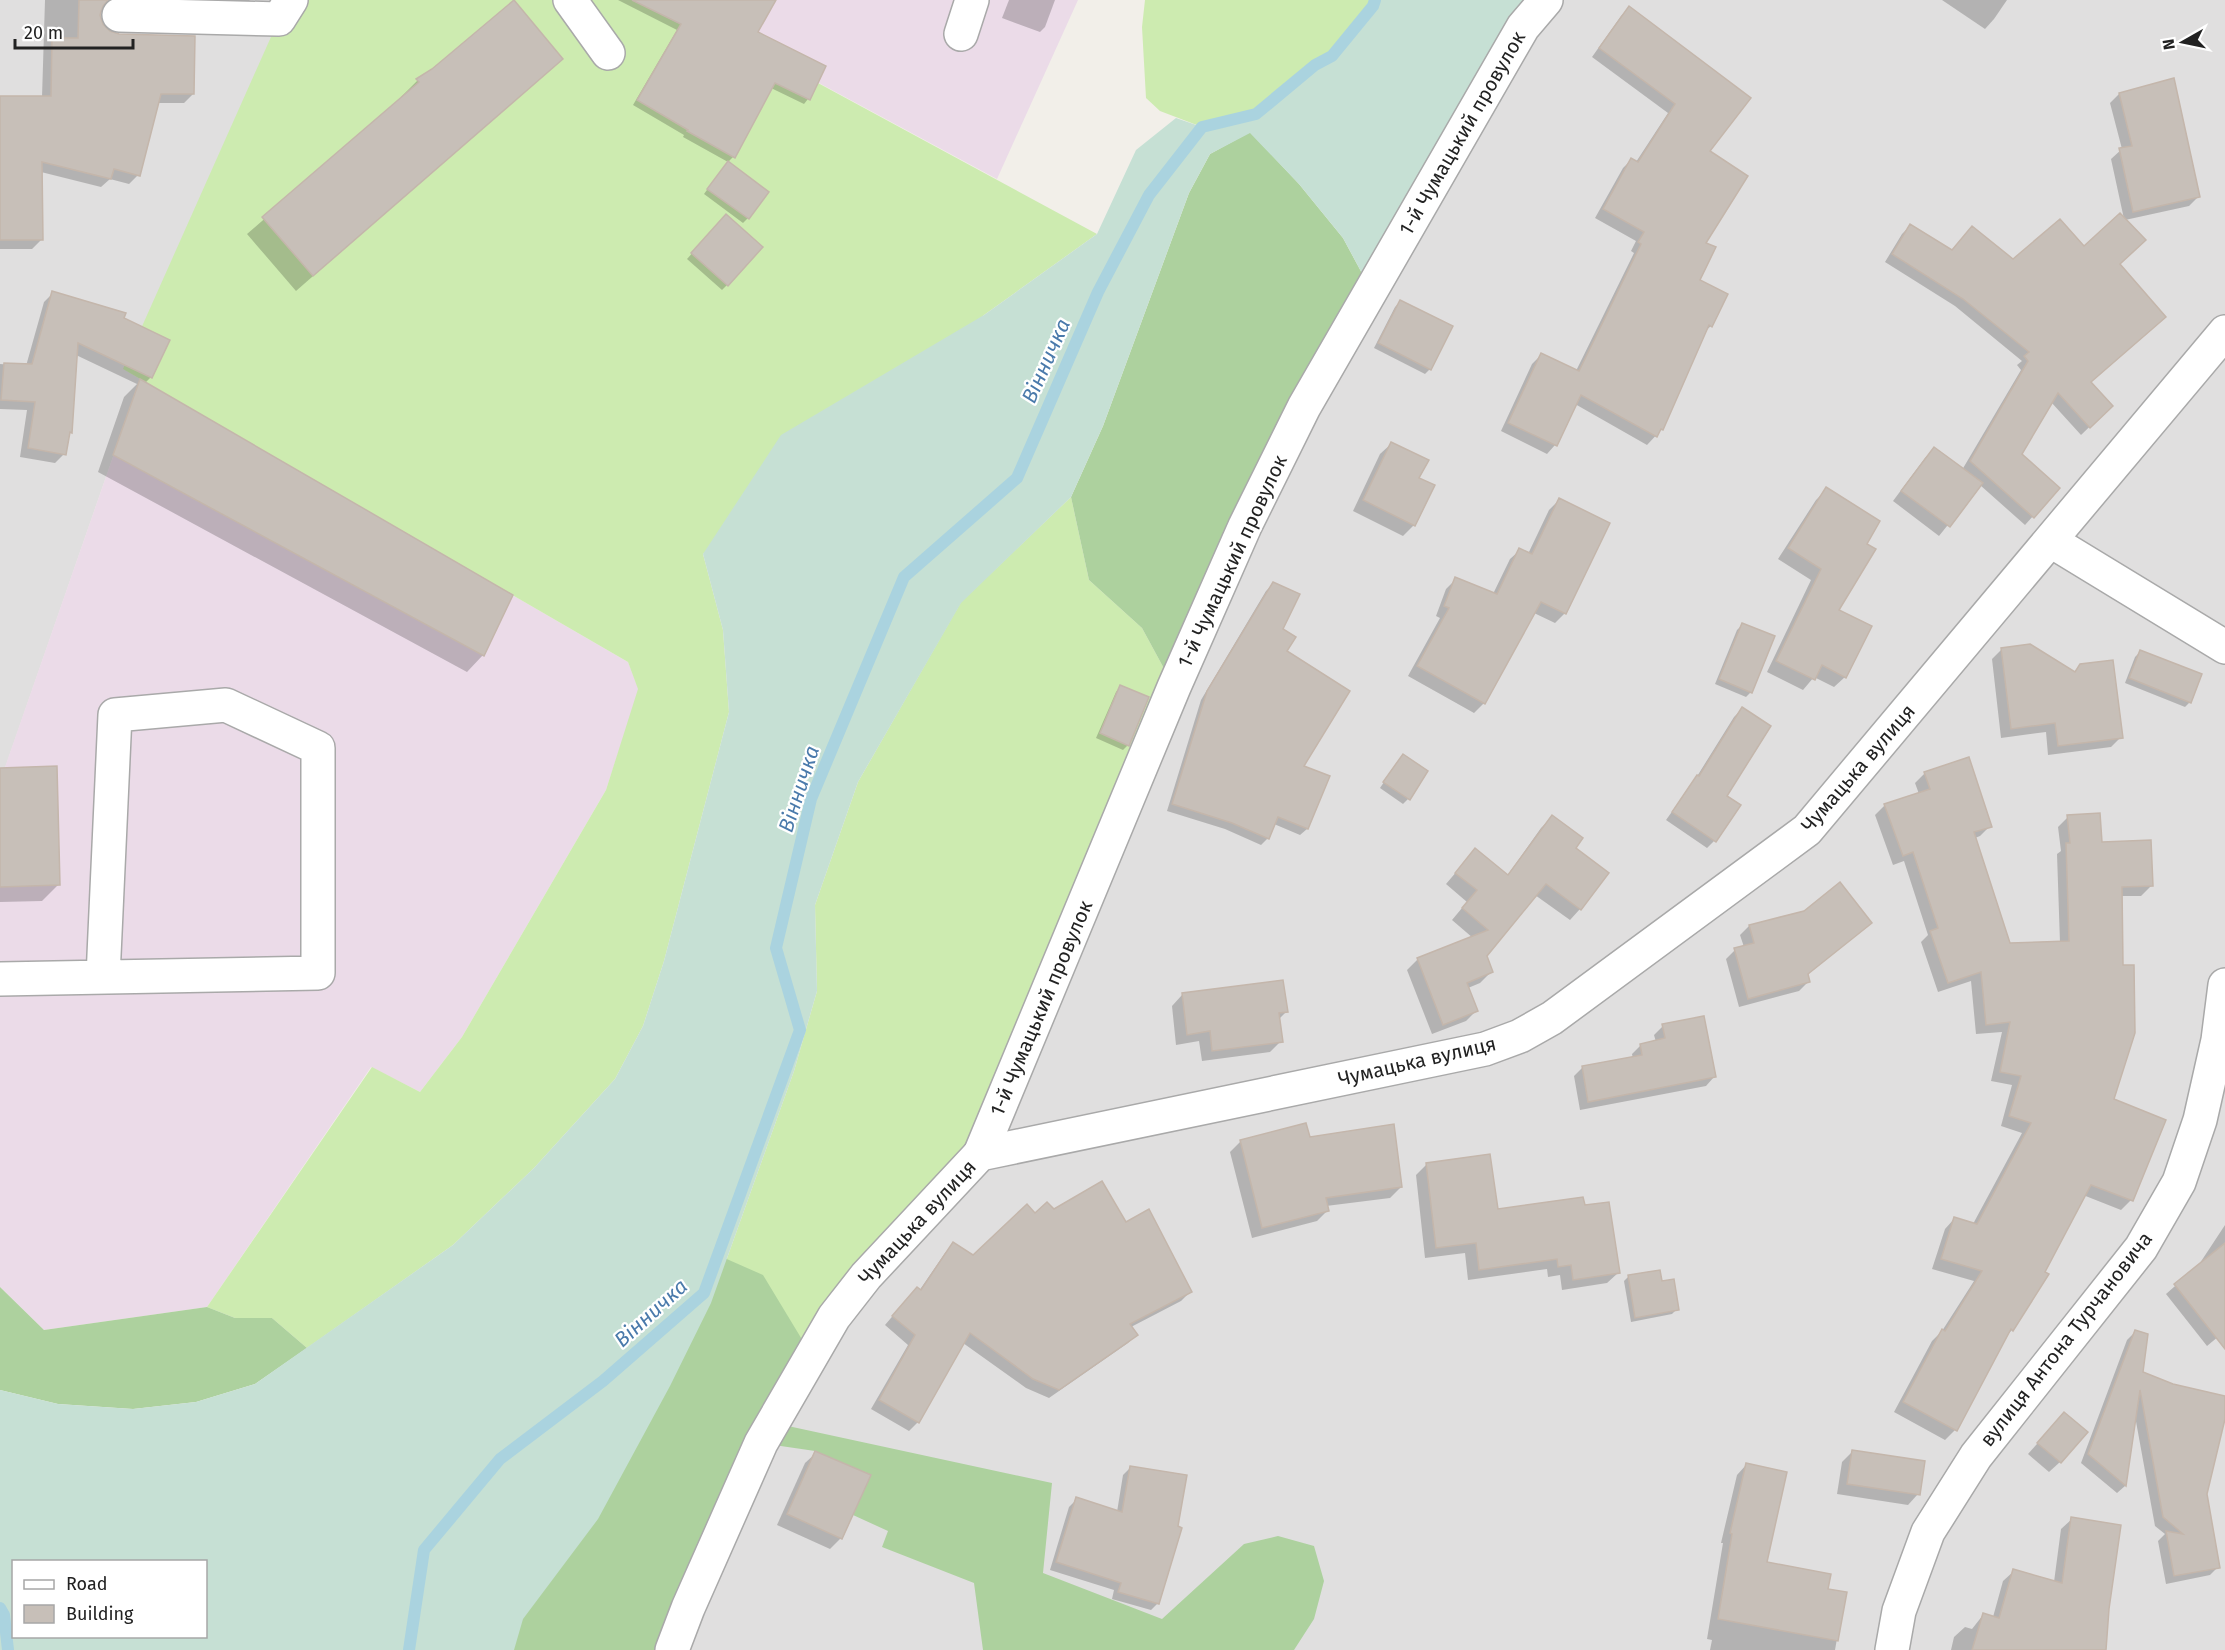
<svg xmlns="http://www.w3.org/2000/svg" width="2225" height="1650" font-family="'Fira Sans',sans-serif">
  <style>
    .residential { fill: #e0dfdf }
    .industrial { fill: #ebdbe8 }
    .grass { fill: #cdebb0 }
    .forest { fill: #add19e }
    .wetland { fill: #c6e0d4; fill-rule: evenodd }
    .shadow { fill: #0003 }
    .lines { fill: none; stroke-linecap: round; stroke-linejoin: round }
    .stream { stroke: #aad3df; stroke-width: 12 }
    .building { fill: #c7bfb8; stroke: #c4b6ab; stroke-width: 1.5 }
    .minor-casing { stroke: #a9a9a9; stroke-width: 36 }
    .minor { stroke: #fff; stroke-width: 33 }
    .labels { text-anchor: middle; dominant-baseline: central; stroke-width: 4.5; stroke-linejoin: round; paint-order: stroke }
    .street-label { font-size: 20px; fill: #222; stroke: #fff }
    .water-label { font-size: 21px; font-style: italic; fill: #4a7aab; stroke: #fff }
  </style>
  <rect width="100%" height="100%" fill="#f2efe9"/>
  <g class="residential">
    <path d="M0 0H291L124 369 140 379 5 768H0Z"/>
    <path d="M1528 0H2225V1650H672L688 1608 1174 687Z"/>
  </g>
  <g class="industrial">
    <path d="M632 0H1078L997 179 819 83 810 100 738 64Z"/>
    <path d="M140 379 628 662 639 690 606 790 462 1037 420 1092 371 1067 207 1307 44 1330 0 1287V768L5 767Z"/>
  </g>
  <g class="grass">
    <path d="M291 0H632L743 56 738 64 809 100 818 83 1097 234 984 315 703 554 723 630 729 712 664 961 643 1026 615 1079 534 1168 453 1245 307 1348 272 1318H235L207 1307 372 1067 420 1092 462 1037 606 790 638 689 628 662 123 369 279 19Z"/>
    <path d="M1145 0H1375L1373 6 1332 56 1315 65 1256 114 1202 127 1160 111 1146 98 1142 27Z"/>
    <path d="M1071 497 1089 580 1142 628 1174 687 980 1154 812 1356 711 1303 794 1071 817 991 815 905 858 782 961 602Z"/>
  </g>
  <g class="forest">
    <path d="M1250 132 1299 184 1343 238 1371 290 1174 687 1142 628 1089 580 1071 497 1103 426 1189 193 1210 154Z"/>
    <path d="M645 1223 763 1275 812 1356 774 1423 1052 1483 1043 1573 1162 1619 1244 1544 1278 1536 1314 1546 1324 1581 1314 1619 1294 1650H983L974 1583 882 1547 888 1531 853 1515 870 1475 815 1451 761 1443 672 1650H424Z"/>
    <path d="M0 1287 44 1330 207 1307 235 1318H272L307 1348 255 1384 196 1402 133 1409 58 1404 0 1390Z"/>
  </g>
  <path class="wetland" d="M1375 0H1528L1371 290 1343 238 1299 184 1250 133 1210 154 1189 193 1103 426 1071 497 961 603 858 782 815 905 817 991 794 1071 711 1303 670 1386 598 1519 523 1619 514 1650H0V1390L58 1404 133 1409 196 1402 255 1384 453 1245 534 1168 615 1079 643 1026 664 961 729 712 723 630 703 554 781 435 984 315 1097 234 1136 150 1176 118 1202 127 1256 114 1332 56 1373 7ZM14 1562H206V1636H14Z"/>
  <g class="shadow">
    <path d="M45 0H250L242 8 109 5 101 7 99 14 102 25 193 94 184 103H157L138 175 129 184 110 179 101 187 41 172V240L32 249H0V98L42 97Z"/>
    <path d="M618 0H773L756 33 808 99 804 104 771 88 733 157 728 162 683 137 684 135 633 105 677 30Z"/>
    <path d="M1009 0H1055L1045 27 1040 32 1002 18Z"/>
    <path d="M1942 0H2007L1994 19 1985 29Z"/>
    <path d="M1629 8 1708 152 1704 243 1698 280 1711 326 1704 332 1662 429 1647 445 1575 404 1555 445 1547 454 1501 431 1532 364 1541 355 1576 371 1634 253 1631 251 1636 241 1595 218 1623 168 1631 160 1636 162 1668 113 1592 57 1621 16Z"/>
    <path d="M561 59 296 291 247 234 403 98 401 97 417 81 433 71Z"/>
    <path d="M2119 94 2198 197 2189 206 2125 220 2118 265 2090 382 2111 406 2081 435 2051 402 2020 455 2058 488 2025 525 1980 485 1939 536 1893 501 1925 458 1934 449 1962 470 2021 370 2017 365 2022 361 1955 306 1885 262 1902 234 1910 226 1952 251 2013 261 2084 249 2124 219 2111 159 2122 149 2110 103Z"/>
    <path d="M723 168 748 218 743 223 704 194Z"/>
    <path d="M721 221 727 285 722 290 687 259Z"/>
    <path d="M53 293 123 319 151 377 145 383 483 655 467 672 98 472 124 397 137 384 76 355 71 432 67 436 64 454 55 463 20 457 27 410 0 409V364L26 366 44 302Z"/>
    <path d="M1400 302 1430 369 1425 374 1374 348 1395 307Z"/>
    <path d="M1391 444 1417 479 1414 525 1403 536 1353 511 1380 454Z"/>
    <path d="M1827 489 1865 544 1837 610 1845 677 1834 687 1814 677 1803 690 1767 672 1811 580 1778 559 1816 500Z"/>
    <path d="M1559 500 1565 613 1555 623 1534 613 1484 703 1474 713 1408 676 1440 618 1436 616 1446 589 1456 579 1493 594 1510 559 1520 550 1528 554 1549 510Z"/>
    <path d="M1273 584 1302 766 1328 777 1307 829 1300 835 1274 824 1268 838 1261 845 1225 829 1167 811 1201 700 1266 591Z"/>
    <path d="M1742 625 1751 692 1746 697 1715 684 1737 630Z"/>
    <path d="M2002 649 2074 672 2081 665 2121 737 2111 747 2048 755 2046 732 2001 738 1992 659Z"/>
    <path d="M2140 652 2190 702 2185 707 2125 683 2135 657Z"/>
    <path d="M1120 687 1128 745 1123 750 1096 738 1116 692Z"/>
    <path d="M1742 709 1714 841 1707 848 1666 820 1696 778 1734 717Z"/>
    <path d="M1398 761 1408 799 1403 804 1380 788Z"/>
    <path d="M0 769 58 885 42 901 0 902Z"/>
    <path d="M1925 773 1990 826 1980 836 1975 838 2009 945 2060 943 2057 854 2061 851 2058 827 2068 817 2151 886 2141 896H2120L2089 1055 2131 1200 2121 1210 2083 1195 2012 1330 2006 1336 1955 1430 1945 1440 1894 1412 1932 1341 1942 1331 1974 1281 1932 1269 1945 1229 1954 1219 1973 1224 2022 1133 2001 1126 2012 1085 1991 1081 2002 1032 1976 1034 1971 981 1938 992 1921 942 1928 935 1904 861 1893 865 1875 815 1885 805 1919 794 1915 783Z"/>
    <path d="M1552 817 1580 909 1570 920 1535 895 1485 956 1491 972 1480 983 1468 988 1477 1010 1466 1021 1432 1034 1407 970 1417 960 1473 938 1452 920 1467 902 1446 884 1475 850 1507 876 1541 828Z"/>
    <path d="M1749 926 1806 975 1808 982 1799 991 1739 1007 1726 959 1735 950 1744 947 1740 935Z"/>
    <path d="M1182 995 1286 1012 1278 1020 1281 1041 1270 1052 1202 1061 1199 1041 1176 1045 1172 1006Z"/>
    <path d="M1663 1026 1714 1077 1706 1086 1580 1110 1574 1076 1583 1067 1633 1059 1632 1054 1641 1045 1656 1042 1654 1035Z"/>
    <path d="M1309 1138 1401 1187 1390 1198 1326 1206 1327 1211 1317 1221 1252 1238 1230 1152 1241 1141Z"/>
    <path d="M1427 1164 1496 1211 1583 1207 1618 1273 1607 1283 1562 1290 1560 1275 1548 1277 1547 1269 1468 1280 1465 1253 1425 1258 1416 1175Z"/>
    <path d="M1054 1211 1125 1223 1190 1292 1181 1301 1131 1327 1136 1335 1128 1343 1049 1398 1026 1388 963 1343 918 1422 909 1431 871 1409 908 1345 885 1325 908 1298 919 1291 945 1253 953 1244 973 1257 1035 1215Z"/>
    <path d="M2225 1225V1331L2207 1346 2166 1294 2198 1266Z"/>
    <path d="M1629 1276 1677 1309 1672 1314 1631 1322 1624 1281Z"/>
    <path d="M2135 1332 2141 1373 2172 1386 2225 1397V1412L2205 1494 2218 1567 2210 1575 2166 1584 2158 1541 2165 1534 2155 1526 2135 1416 2125 1486 2117 1493 2081 1463 2127 1340Z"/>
    <path d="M2064 1414 2060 1462 2049 1472 2028 1454Z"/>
    <path d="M1852 1452 1918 1494 1908 1505 1837 1494 1842 1462Z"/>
    <path d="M816 1453 841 1538 830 1549 777 1525 805 1463Z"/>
    <path d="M1746 1465 1765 1564 1827 1590 1845 1593 1835 1650H1710L1712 1640 1707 1639 1723 1543H1721L1737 1475Z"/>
    <path d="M1131 1467 1158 1603 1151 1610 1112 1599 1114 1590 1050 1570 1069 1507 1077 1499 1117 1512 1123 1475Z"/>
    <path d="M2072 1519 2104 1650H1951L1954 1637 1965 1627 1972 1629 1983 1615 1993 1617 2003 1581 2014 1571 2054 1582 2061 1529Z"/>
  </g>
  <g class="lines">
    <g class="stream">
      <path d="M0 1608 4 1615 8 1650"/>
      <path d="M409 1650 424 1550 500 1459 603 1381 704 1293 800 1030 776 948 811 799 904 577 1017 478 1098 292 1149 195 1202 127 1256 114 1315 65 1332 56 1373 6 1375 0"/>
    </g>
  </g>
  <g class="building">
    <path d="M79 0H108L103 6 100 15 103 24 110 31 119 34 195 36 194 94H161L140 176 114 169 111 179 42 162 43 240H0V96H51L52 38H78Z"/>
    <path d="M514 0 563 59 313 276 262 217 419 82 416 79 432 69Z"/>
    <path d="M632 0H776L758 32 826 66 810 100 775 83 735 158 687 131 688 130 637 100 681 24Z"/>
    <path d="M1629 6 1751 98 1710 151 1748 176 1706 243 1716 247 1700 280 1728 294 1712 327 1709 325 1663 430 1661 429 1657 437 1581 395 1557 446 1508 423 1541 353 1579 371 1641 244 1638 242 1644 232 1603 209 1631 158 1638 162 1675 104 1599 48Z"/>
    <path d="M2174 78 2200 197 2133 212 2119 148 2132 146 2119 93Z"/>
    <path d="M728 161 769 192 749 219 707 189Z"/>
    <path d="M2120 213 2146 240 2120 264 2166 317 2091 382 2113 406 2090 428 2058 393 2022 454 2060 488 2034 518 1970 461 2028 361 2024 356 2029 352 1963 299 1892 254 1910 224 1952 250 1972 226 2013 259 2060 219 2084 246Z"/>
    <path d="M726 214 763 247 728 286 691 253Z"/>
    <path d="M52 291 126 313 124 318 170 340 152 378 78 343 72 433 70 432 66 455 28 448 35 402 1 400 4 363 32 364Z"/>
    <path d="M1400 300 1453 326 1431 370 1378 343Z"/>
    <path d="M140 379 513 595 484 656 113 455Z"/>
    <path d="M1391 442 1429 460 1419 478 1435 485 1415 526 1363 500Z"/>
    <path d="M1934 447 1983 483 1950 527 1901 491Z"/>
    <path d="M1826 487 1880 521 1867 544 1876 549 1839 610 1872 626 1846 678 1822 665 1815 680 1776 661 1821 569 1788 548Z"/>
    <path d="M1559 498 1610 523 1566 614 1541 602 1485 704 1417 666 1449 608 1444 606 1455 577 1497 594 1519 548 1532 554Z"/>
    <path d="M1273 582 1300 594 1283 629 1296 637 1287 651 1350 691 1304 766 1330 776 1308 829 1278 817 1269 839 1232 823 1172 804 1207 691Z"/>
    <path d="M1742 623 1775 636 1752 693 1719 679Z"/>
    <path d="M2030 644 2075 672 2080 664 2113 660 2123 738 2058 746 2055 723 2011 729 2001 648Z"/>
    <path d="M2140 650 2202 674 2191 703 2129 678Z"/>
    <path d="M1120 685 1149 697 1129 746 1100 733Z"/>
    <path d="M1742 707 1771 726 1727 796 1741 805 1716 842 1672 812 1697 775 1699 776Z"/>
    <path d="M1403 754 1428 771 1410 800 1383 782Z"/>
    <path d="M1969 757 1992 827 1974 832 2010 943 2069 941 2066 843H2070L2067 815 2100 813 2102 842 2151 840 2153 886 2122 887 2123 965H2134L2135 1033 2114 1099 2166 1120 2133 1201 2091 1185 2045 1272 2049 1274 2013 1331 2011 1329 1957 1431 1903 1402 1942 1329 1945 1331 1982 1271 1941 1259 1954 1217 1977 1224 2031 1123 2009 1116 2021 1076 2000 1072 2010 1022 1986 1025 1981 972 1948 983 1930 931 1938 928 1913 852 1903 856 1884 804 1930 789 1924 772Z"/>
    <path d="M57 766 60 885 0 887V768Z"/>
    <path d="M1552 815 1583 838 1576 848 1609 873 1581 910 1546 884 1487 956 1493 972 1467 983 1478 1011 1443 1025 1417 958 1488 930 1462 908 1477 890 1455 873 1475 848 1508 875Z"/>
    <path d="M1840 882 1872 923 1808 974 1810 982 1748 999 1734 948 1754 943 1749 925 1804 911Z"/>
    <path d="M1283 980 1288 1012 1279 1013 1283 1042 1212 1051 1210 1031 1187 1035 1182 993Z"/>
    <path d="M1704 1016 1716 1077 1588 1102 1582 1066 1642 1055 1640 1044 1665 1038 1662 1024Z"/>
    <path d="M1306 1123 1310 1137 1394 1124 1402 1187 1326 1198 1329 1211 1262 1228 1240 1140Z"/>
    <path d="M1490 1154 1498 1209 1583 1197 1585 1205 1609 1202 1620 1273 1573 1280 1571 1265 1558 1267 1557 1259 1479 1270 1476 1243 1436 1248 1426 1163Z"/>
    <path d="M1102 1181 1126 1222 1149 1209 1192 1292 1130 1324 1138 1335 1059 1390 1033 1379 970 1333 919 1423 879 1400 915 1335 892 1316 917 1287 921 1290 953 1242 973 1255 1027 1204 1035 1213 1047 1202 1054 1209Z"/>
    <path d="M2225 1243V1349L2174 1284Z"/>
    <path d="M1660 1270 1662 1281 1674 1279 1679 1310 1635 1318 1628 1275Z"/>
    <path d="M2135 1330 2148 1334 2143 1372 2173 1384 2225 1396V1419L2207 1494 2220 1568 2174 1576 2166 1531 2183 1534 2163 1517 2140 1390 2126 1486 2088 1454Z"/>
    <path d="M2064 1412 2088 1432 2061 1463 2037 1443Z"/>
    <path d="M1852 1450 1925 1461 1920 1495 1847 1484Z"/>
    <path d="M815 1451 871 1475 842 1539 787 1514Z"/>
    <path d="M1746 1463 1787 1472 1767 1562 1831 1574 1828 1589 1847 1592 1838 1641 1718 1619 1732 1534 1730 1533Z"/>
    <path d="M1130 1466 1187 1475 1178 1526 1182 1528 1159 1604 1118 1592 1121 1583 1056 1562 1076 1497 1122 1512Z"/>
    <path d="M2071 1517 2121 1525 2109 1609 2106 1650H1972L1983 1613 1999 1618 2013 1569 2062 1583Z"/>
  </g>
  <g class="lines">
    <g class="minor-casing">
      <g id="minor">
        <path d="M570 0 608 53"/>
        <path d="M119 15 279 19 291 0"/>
        <path d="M961 34 972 0"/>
        <path d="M2051 541 2225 647"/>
        <path d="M0 979 318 973V748L226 705 115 715 103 977"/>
        <path d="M980 1154 1174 687 1245 526 1304 407 1523 27 1546 0"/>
        <path d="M672 1650 688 1608 761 1443 834 1317 866 1276 980 1154 1485 1049 1520 1036 1552 1018 1807 830 2225 332"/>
        <path d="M1892 1650 1899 1611 1928 1532 1976 1456 2141 1248 2179 1182 2200 1120 2218 1040 2225 985"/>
      </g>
    </g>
    <use href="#minor" class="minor"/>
  </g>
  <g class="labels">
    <g class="street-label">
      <text transform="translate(1462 133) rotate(-60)">1-й Чумацький провулок</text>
      <text transform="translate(1232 561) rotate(-65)">1-й Чумацький провулок</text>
      <text transform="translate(1858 768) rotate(-49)">Чумацька вулиця</text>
      <text transform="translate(1041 1008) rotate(-67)">1-й Чумацький провулок</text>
      <text transform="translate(1417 1061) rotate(-13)">Чумацька вулиця</text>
      <text transform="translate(917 1222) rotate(-47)">Чумацька вулиця</text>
      <text transform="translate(2066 1339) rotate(-52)">вулиця Антона Турчановича</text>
    </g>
    <g class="water-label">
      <text transform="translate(1046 361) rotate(-66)">Вінничка</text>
      <text transform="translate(799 789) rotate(-72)">Вінничка</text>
      <text transform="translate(651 1313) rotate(-42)">Вінничка</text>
    </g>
  </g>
  <rect x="12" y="1560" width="195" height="78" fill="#ffffff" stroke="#a7a7a7" stroke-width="1.5"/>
  <rect x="24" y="1580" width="30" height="9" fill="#ffffff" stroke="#a7a7a7" stroke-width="1.5"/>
  <text x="66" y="1590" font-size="18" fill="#222222">Road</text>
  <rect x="24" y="1605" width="30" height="18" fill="#c7bfb8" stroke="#a7a7a7" stroke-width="1.5"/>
  <text x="66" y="1620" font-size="18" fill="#222222">Building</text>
  <g transform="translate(2183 42) rotate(261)" stroke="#ffffff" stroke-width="4.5" paint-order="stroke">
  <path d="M0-4.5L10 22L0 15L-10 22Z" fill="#222222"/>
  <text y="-9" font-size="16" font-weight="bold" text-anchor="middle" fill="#222222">N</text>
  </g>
  <path d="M15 39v9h118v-9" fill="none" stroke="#222222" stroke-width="3"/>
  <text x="24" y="39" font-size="18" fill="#222222" stroke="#ffffff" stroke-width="4.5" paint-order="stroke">20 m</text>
</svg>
